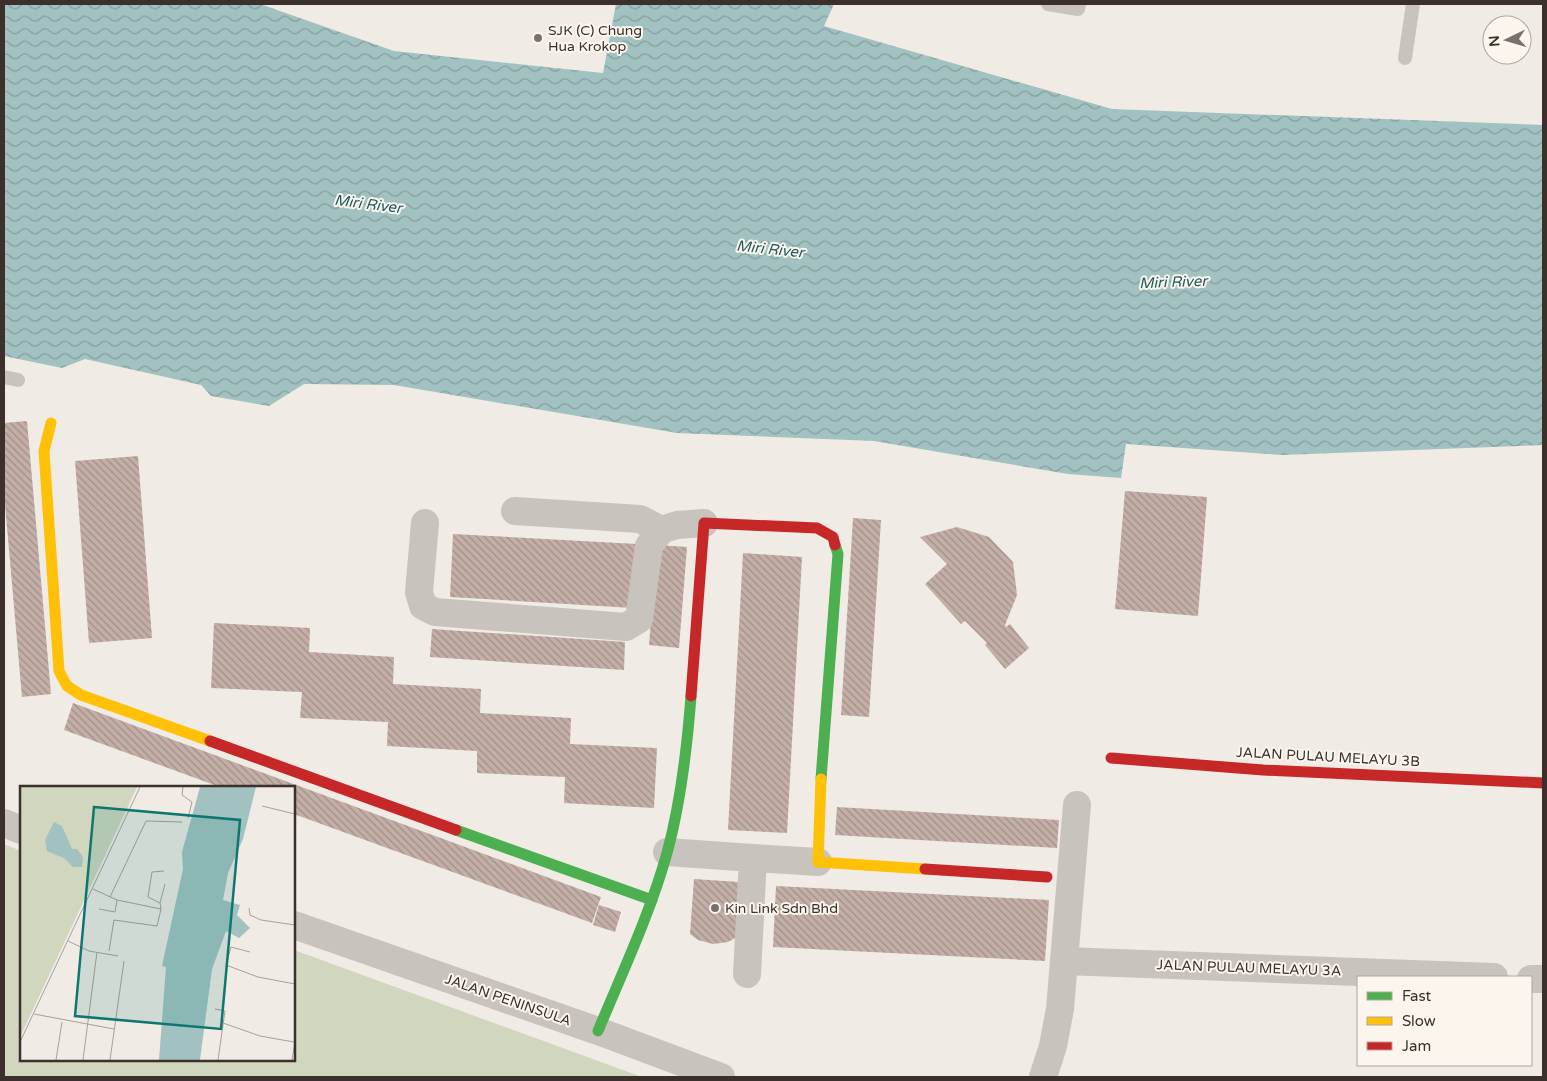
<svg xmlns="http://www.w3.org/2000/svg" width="1547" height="1081" font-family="'Varela Round',sans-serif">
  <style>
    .green { fill: #d1d6bf }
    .water { fill: url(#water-waves) }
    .building { fill: url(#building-back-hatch) }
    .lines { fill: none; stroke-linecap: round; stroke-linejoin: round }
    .lane { stroke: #c9c3be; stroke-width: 14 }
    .street { stroke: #c9c3be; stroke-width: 28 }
    .fast { stroke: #4caf50; stroke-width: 11 }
    .slow { stroke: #ffc107; stroke-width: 11 }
    .jam { stroke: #c62828; stroke-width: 11 }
    .poi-dot { fill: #7a716c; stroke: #fbf5ee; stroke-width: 2 }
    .labels { text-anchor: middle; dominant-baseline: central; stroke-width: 4; stroke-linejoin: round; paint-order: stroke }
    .poi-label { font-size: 14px; fill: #3b302b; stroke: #fbf5ee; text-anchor: start }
    .street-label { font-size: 14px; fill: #3b302b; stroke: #fbf5ee }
    .water-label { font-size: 15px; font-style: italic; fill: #1f5a5e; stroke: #fbf5ee }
    .inset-road { fill: none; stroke: #a8a09b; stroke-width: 1 }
    .view { fill: #0f766e; fill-opacity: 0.15; stroke: #0f766e; stroke-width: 2.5 }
    .inset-edge { fill: none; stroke: #3b302b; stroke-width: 2.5 }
  </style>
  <defs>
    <pattern id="water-waves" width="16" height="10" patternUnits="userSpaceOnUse" patternTransform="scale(1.25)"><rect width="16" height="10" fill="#a1c2c1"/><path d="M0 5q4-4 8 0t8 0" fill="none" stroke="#849e9d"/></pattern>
    <pattern id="building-back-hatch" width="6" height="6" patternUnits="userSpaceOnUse" patternTransform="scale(1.25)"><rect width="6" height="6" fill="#c3afa7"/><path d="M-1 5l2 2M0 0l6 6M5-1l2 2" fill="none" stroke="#a08f88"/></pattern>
  </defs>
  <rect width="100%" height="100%" fill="#f0ebe5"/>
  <path class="green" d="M4 844 21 851V1060H294V950L642 1077H4Z"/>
  <path class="water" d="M4 4H260L394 51 603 73 616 4H834L824 26 1112 109 1543 125V445L1282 455 1126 444 1121 478 1068 474 874 441 677 433 394 385 304 384 269 406 211 396 201 385 85 359 62 368 4 356Z"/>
  <g class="building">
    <path d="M27 421 51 694 22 697 4 493V423Z"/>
    <path d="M138 456 152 638 89 643 75 461Z"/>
    <path d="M1125 491 1207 497 1198 616 1115 609Z"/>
    <path d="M853 518 881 520 869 717 841 715Z"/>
    <path d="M957 527 989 537 1013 562 1017 595 1005 625 1006 627 1010 624 1029 648 1005 669 985 645 987 643 965 621 961 624 925 584 947 564 920 537Z"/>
    <path d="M453 534 637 544 633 608 450 597Z"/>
    <path d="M657 545 687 547 679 648 649 645Z"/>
    <path d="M743 553 802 557 787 833 728 830Z"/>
    <path d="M214 623 310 628 309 652 394 657 393 684 481 689 480 713 571 718 570 744 657 748 654 808 564 803 565 777 477 773V751L387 746 388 722 300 718 302 692 211 688Z"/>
    <path d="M432 629 625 642 624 670 430 657Z"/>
    <path d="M73 703 601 897 592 923 294 814V787H220L64 730Z"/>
    <path d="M837 807 1059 820 1057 848 835 835Z"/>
    <path d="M694 879 739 882 737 937 728 942 713 944 698 940 690 934Z"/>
    <path d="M776 886 1049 900 1045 961 773 947Z"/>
    <path d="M599 905 621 912 615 932 593 925Z"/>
  </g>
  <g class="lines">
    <g class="lane">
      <path d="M1048 4 1078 9 1079 4"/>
      <path d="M1405 58 1413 4"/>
      <path d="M4 377 18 380"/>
    </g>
    <g class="street">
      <path d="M515 511 640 519 661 530"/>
      <path d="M425 523 419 592 423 606 435 612 626 627 639 619 649 546 661 530 677 525 704 523"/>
      <path d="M4 823 21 830"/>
      <path d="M667 852 753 858 747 974"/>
      <path d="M753 858 818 862"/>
      <path d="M294 925 598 1031 721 1077"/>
      <path d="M1064 961 1494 977"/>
      <path d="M1531 979H1543"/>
      <path d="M1043 1077 1053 1046 1060 1009 1077 805"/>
    </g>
    <g class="fast">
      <path d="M821 779 838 554 835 545"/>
      <path d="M456 830 652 900"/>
      <path d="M598 1031C622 973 650 914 667 853 681 802 687 749 691 696"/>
    </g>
    <g class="slow">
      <path d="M51 423 44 451 59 671 67 686 81 695 210 741"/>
      <path d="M821 779 818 862 925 869"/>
    </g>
    <g class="jam">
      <path d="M691 696 704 523 817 528 833 537 835 545"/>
      <path d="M210 741 456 830"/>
      <path d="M1111 758 1263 770 1543 783"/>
      <path d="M925 869 1047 877"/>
    </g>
  </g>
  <g class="poi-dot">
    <circle cx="538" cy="38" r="5"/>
    <circle cx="715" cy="908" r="5"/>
  </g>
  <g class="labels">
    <g class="poi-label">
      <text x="548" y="30">SJK (C) Chung<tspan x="548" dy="16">Hua Krokop</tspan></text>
      <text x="725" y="908">Kin Link Sdn Bhd</text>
    </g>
    <g class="street-label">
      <text transform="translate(1328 757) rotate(3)">JALAN PULAU MELAYU 3B</text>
      <text transform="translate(1249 968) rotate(2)">JALAN PULAU MELAYU 3A</text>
      <text transform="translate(508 1000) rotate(19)">JALAN PENINSULA</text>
    </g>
    <g class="water-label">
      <text transform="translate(368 204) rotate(7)">Miri River</text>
      <text transform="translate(770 249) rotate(6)">Miri River</text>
      <text transform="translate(1173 282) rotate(-2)">Miri River</text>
    </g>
  </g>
  <g transform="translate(20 786)">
    <rect width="275" height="275" fill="#f0ebe5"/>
    <path d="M0 1H117L0 251Z" fill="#d1d6bf"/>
    <path d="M180 1H236L223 53 208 87 203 114 220 119 217 129 230 142 219 152 206 145 192 183 180 274H139L146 181 142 180 163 83 162 66ZM34 36 42 40 52 63H57L63 71 62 81H53L44 72 27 65 25 54Z" fill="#a1c2c1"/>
    <path class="inset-road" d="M163 1 162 9 172 16 168 32M242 20 275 28M73 103 97 114 141 123 137 140 94 134 89 165M90 111 126 35 162 36M140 117 145 98M229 122 230 129 241 134 275 139M79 123 95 126 97 114M141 123 140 117 128 111 132 86 144 85M48 155 69 165 98 170M230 166 211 161 206 179 238 191 275 198M195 223 205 225 198 274M14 228 94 243M203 237 240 250 274 256M0 256 120 1M36 274 42 236M63 274 77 166M90 274 104 175M272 274 275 256"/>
    <path class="view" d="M74 21 220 34 201 243 55 230Z"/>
    <rect width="275" height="275" class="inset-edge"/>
  </g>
  <rect width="1547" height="1081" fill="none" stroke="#3b302b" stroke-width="10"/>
  <rect x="1357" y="976" width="175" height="90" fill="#fbf5ee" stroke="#aea6a0"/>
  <rect x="1367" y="992" width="25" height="8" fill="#4caf50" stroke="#aea6a0"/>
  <text x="1402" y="1001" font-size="15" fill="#3b302b">Fast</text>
  <rect x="1367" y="1017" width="25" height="8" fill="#ffc107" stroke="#aea6a0"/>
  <text x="1402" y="1026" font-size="15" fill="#3b302b">Slow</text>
  <rect x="1367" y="1042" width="25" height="8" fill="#c62828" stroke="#aea6a0"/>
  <text x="1402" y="1051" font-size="15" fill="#3b302b">Jam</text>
  <g transform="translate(1507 40) rotate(265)"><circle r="24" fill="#fbf5ee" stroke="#aea6a0"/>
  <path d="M0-4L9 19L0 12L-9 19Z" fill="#7a716c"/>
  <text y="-8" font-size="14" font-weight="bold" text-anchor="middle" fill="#3b302b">N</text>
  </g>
</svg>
